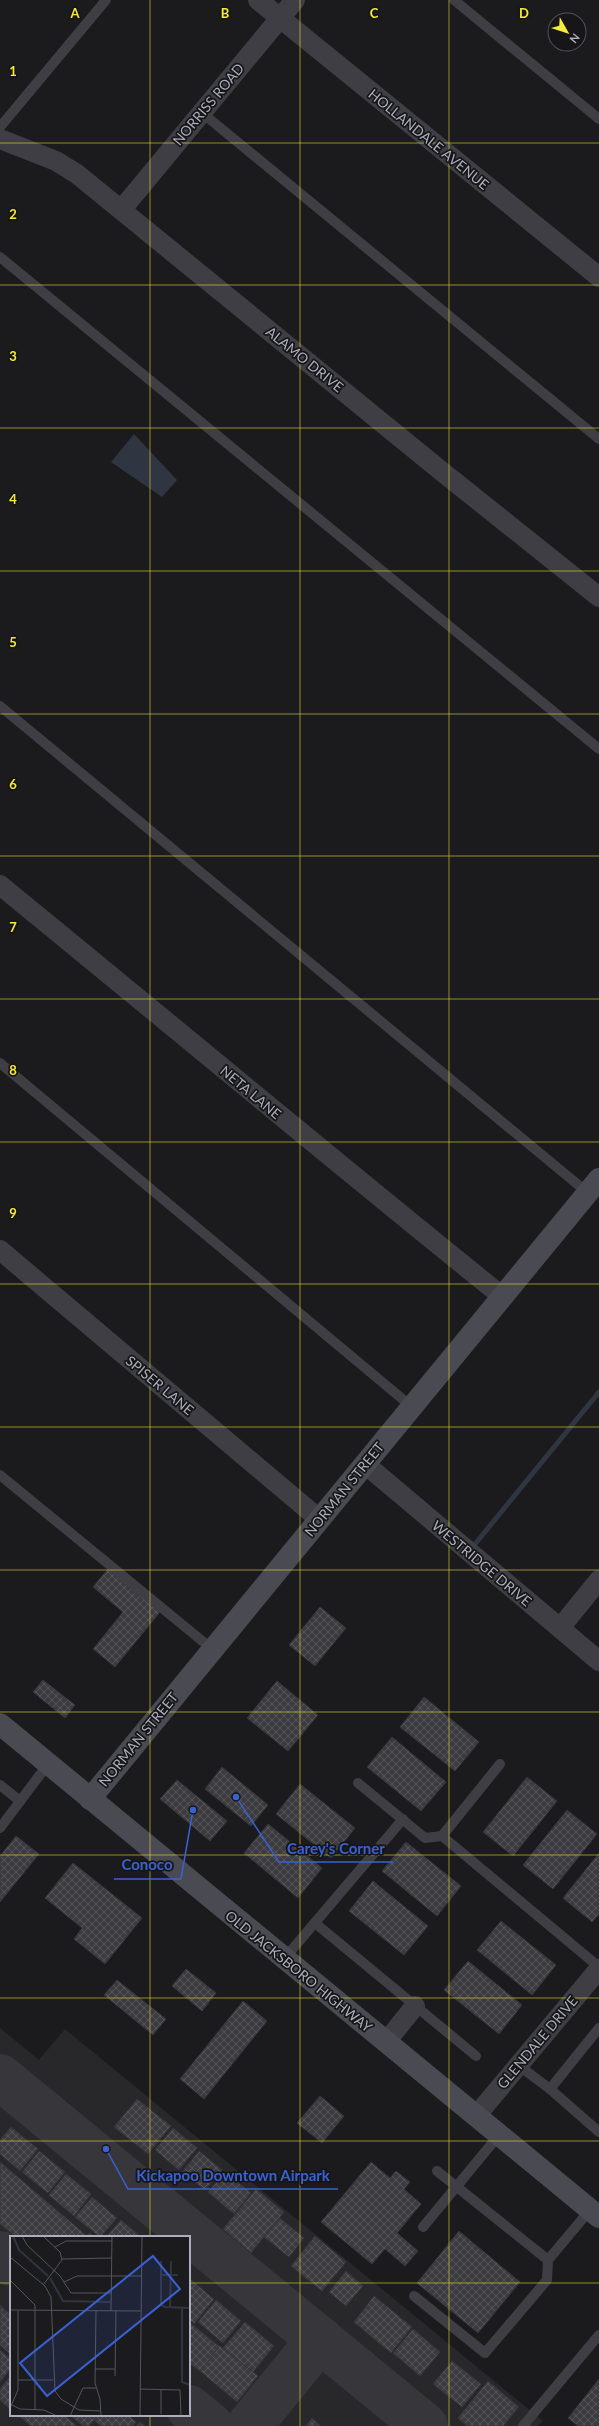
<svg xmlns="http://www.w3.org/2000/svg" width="599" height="2426" font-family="Lato,sans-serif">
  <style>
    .built { fill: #28272a; fill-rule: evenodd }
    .water { fill: #303542 }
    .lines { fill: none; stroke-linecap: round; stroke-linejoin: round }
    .stream { stroke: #303542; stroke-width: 5 }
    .taxiway { stroke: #36363b; stroke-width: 46 }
    .building { fill: url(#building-cross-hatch); stroke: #363539 }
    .lane { stroke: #3e3e44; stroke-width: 10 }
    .street { stroke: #3e3e44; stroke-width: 20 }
    .secondary { stroke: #4a4a52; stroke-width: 22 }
    .grid { fill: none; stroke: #f6ea3a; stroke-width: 1; stroke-opacity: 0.55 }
    .labels { text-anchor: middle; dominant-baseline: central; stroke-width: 3.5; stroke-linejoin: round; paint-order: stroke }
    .street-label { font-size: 14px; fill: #adaebd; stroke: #161618 }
    .inset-river { fill: none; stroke: #303542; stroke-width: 2 }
    .inset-road { fill: none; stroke: #55565d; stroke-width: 1 }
    .view { fill: #3a61d3; fill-opacity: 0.15; stroke: #3a61d3; stroke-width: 2 }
    .inset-edge { fill: none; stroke: #adaebd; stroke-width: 2 }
    .grid-label { font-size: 13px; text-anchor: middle; font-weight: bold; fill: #f6ea3a; stroke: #161618; stroke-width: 3.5; stroke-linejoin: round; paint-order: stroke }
    .leader { fill: none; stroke: #3a61d3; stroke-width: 1.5 }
    .callout-dot { fill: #3a61d3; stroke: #161618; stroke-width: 1.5 }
    .callout-label { font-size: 15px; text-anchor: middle; font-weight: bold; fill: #3a61d3; stroke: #161618; stroke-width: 3.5; stroke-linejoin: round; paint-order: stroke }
  </style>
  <defs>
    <pattern id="building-cross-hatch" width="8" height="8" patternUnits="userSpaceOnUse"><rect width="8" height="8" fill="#3c3b3f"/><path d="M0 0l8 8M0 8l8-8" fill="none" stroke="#565559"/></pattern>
  </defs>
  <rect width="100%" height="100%" fill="#1b1b1d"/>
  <path class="built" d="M0 2028 39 2060 65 2029 543 2421 538 2426H0ZM11 2237H189V2415H11Z"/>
  <path class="water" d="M134 434 177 480 162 497 111 462Z"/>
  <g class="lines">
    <path class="stream" d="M471 1549 599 1392"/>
    <g class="taxiway">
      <path d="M0 2077 425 2426"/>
      <path d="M0 2254 11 2263"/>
      <path d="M189 2408 211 2426"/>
      <path d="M249 2426 320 2339"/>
    </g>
  </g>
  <g class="building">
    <path d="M108 1569 160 1612 115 1667 93 1649 123 1612 93 1587Z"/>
    <path d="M320 1607 346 1628 315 1666 289 1645Z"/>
    <path d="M43 1680 75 1705 65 1718 33 1692Z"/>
    <path d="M277 1681 318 1715 288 1751 247 1718Z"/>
    <path d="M424 1697 479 1742 455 1771 400 1727Z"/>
    <path d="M392 1737 446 1782 421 1811 367 1767Z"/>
    <path d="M222 1767 268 1805 251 1826 205 1789Z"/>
    <path d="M527 1777 557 1801 513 1856 483 1832Z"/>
    <path d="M177 1780 227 1821 210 1841 160 1799Z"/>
    <path d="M300 1784 355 1828 331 1858 276 1814Z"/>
    <path d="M567 1810 597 1834 553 1889 523 1865Z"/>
    <path d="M268 1824 322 1868 298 1898 244 1853Z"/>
    <path d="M16 1836 39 1854 0 1902V1856Z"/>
    <path d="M406 1842 461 1886 437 1916 382 1871Z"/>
    <path d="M599 1853V1914L592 1922 563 1898Z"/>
    <path d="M73 1863 142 1918 105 1964 74 1939 82 1928 45 1898Z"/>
    <path d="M373 1881 428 1926 404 1955 349 1911Z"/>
    <path d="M501 1921 556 1965 532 1995 477 1950Z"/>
    <path d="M468 1961 522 2005 499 2034 444 1990Z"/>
    <path d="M186 1969 216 1993 202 2011 172 1986Z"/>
    <path d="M117 1980 166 2019 153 2035 104 1995Z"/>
    <path d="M243 2001 267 2021 204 2099 180 2079Z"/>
    <path d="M320 2096 344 2116 322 2143 297 2123Z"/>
    <path d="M137 2099 171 2126 148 2154 114 2127Z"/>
    <path d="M11 2127 38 2149 20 2171 0 2154V2140Z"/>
    <path d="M173 2128 197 2148 179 2170 155 2150Z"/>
    <path d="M39 2151 65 2172 48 2193 22 2172Z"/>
    <path d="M199 2151 222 2170 205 2190 182 2172Z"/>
    <path d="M0 2162 86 2235 84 2237H16L0 2224Z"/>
    <path d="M371 2162 390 2178 396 2171 410 2182 404 2189 421 2204 397 2233 418 2251 405 2266 385 2249 372 2264 321 2222Z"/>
    <path d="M225 2172 251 2193 234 2214 208 2192Z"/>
    <path d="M66 2174 91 2194 74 2216 49 2195Z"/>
    <path d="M256 2189 284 2212 251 2253 223 2229Z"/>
    <path d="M92 2197 117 2218 100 2237 75 2217Z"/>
    <path d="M280 2218 304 2238 289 2257 264 2237Z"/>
    <path d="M121 2220 141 2237H106Z"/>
    <path d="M459 2231 520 2282 478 2333 417 2283Z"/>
    <path d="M89 2233 95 2237H86Z"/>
    <path d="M315 2236 346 2262 322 2291 291 2266Z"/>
    <path d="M346 2271 363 2286 346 2306 329 2292Z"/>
    <path d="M189 2278 214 2299 194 2324 189 2319Z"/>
    <path d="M374 2296 412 2327 391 2353 354 2322Z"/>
    <path d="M216 2300 241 2321 223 2343 198 2322Z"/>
    <path d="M0 2305 11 2315V2355L0 2345Z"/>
    <path d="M189 2322 220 2347 200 2371 189 2363Z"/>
    <path d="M245 2322 274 2346 253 2372 223 2348Z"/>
    <path d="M413 2329 440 2352 420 2376 393 2353Z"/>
    <path d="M220 2346 258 2376 237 2402 200 2371Z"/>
    <path d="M0 2350 11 2359V2368L0 2382Z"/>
    <path d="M452 2361 481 2384 462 2407 433 2384Z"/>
    <path d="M11 2375V2410L0 2400V2389Z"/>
    <path d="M599 2379V2426H578L568 2418Z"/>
    <path d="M488 2381 519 2407 503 2426H467L458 2418Z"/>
    <path d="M18 2415H64L77 2426H31Z"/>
    <path d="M70 2415H98L89 2426H83Z"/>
    <path d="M98 2415H128L136 2422 133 2426H101L94 2420Z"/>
    <path d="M312 2418 321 2426H306Z"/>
    <path d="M140 2422 145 2426H136Z"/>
  </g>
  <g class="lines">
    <g class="lane">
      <path d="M454 0 599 119"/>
      <path d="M201 112 599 439"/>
      <path d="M0 127 106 0"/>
      <path d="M0 257 599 749"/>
      <path d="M0 706 588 1193"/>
      <path d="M0 1063 412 1407"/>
      <path d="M0 1475 212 1649"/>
      <path d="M358 1783 425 1838 442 1836 599 1967"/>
      <path d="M0 1785 20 1801"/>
      <path d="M0 1828 48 1764"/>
      <path d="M442 1836 500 1764"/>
      <path d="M315 1923 476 2056"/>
      <path d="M284 1959 403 1819"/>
      <path d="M518 2065 550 2089 599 2028"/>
      <path d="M550 2089 599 2132"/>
      <path d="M437 2171 548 2260 590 2210"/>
      <path d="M423 2227 499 2135"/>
      <path d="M414 2296 485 2353 547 2280 548 2260"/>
      <path d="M523 2426 599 2335"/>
    </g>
    <g class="street">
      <path d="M258 0 599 277"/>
      <path d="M0 139 56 161 77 174 440 470 599 597"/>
      <path d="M122 209 295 0"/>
      <path d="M0 885C168 1022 334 1161 503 1297"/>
      <path d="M0 1250 319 1519"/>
      <path d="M365 1464 599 1661"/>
      <path d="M560 1628 599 1580"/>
      <path d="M386 2042 415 2006"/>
      <path d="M476 2116 599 1969"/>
    </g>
    <g class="secondary">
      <path d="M0 1724 599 2217"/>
      <path d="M90 1799 599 1179"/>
    </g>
  </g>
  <path class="grid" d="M150 0V2237M300 0V2426M449 0V2426M0 143H599M0 285H599M0 428H599M0 571H599M0 714H599M0 856H599M0 999H599M0 1142H599M0 1284H599M0 1427H599M0 1570H599M0 1712H599M0 1855H599M0 1998H599M0 2141H599M0 2283H11M189 2283H599M150 2415V2426"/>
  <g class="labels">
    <g class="street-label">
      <text transform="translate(208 104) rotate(-50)">NORRISS ROAD</text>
      <text transform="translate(429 139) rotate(39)">HOLLANDALE AVENUE</text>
      <text transform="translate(305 359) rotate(39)">ALAMO DRIVE</text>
      <text transform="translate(251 1092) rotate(40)">NETA LANE</text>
      <text transform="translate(160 1385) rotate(40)">SPISER LANE</text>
      <text transform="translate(344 1489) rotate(-51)">NORMAN STREET</text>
      <text transform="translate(482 1563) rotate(40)">WESTRIDGE DRIVE</text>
      <text transform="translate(138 1739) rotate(-51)">NORMAN STREET</text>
      <text transform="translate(299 1971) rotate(39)">OLD JACKSBORO HIGHWAY</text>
      <text transform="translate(537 2042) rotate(-50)">GLENDALE DRIVE</text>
    </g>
  </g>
  <g transform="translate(10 2236)">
    <rect width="180" height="180" fill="#1b1b1d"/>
    <path class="inset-river" d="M3 0 9 14 38 40M151 25V69L155 71 180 72M151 39H168M40 42 53 65 100 66M160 72 161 25M172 72V146L180 149"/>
    <path class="inset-road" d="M12 0 17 9 50 40 61 57H101M33 0 50 16 52 24 33 49M45 11 56 5H102M0 21 35 50 41 61 45 155 51 163 69 174 91 175M52 23 102 22M0 44 25 69V174M54 46 67 40H132M0 74 131 75M86 75 85 147 90 163 91 180M101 75 102 0M85 133H105M105 140 106 75M8 144H43M130 153 170 154 171 180M151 153V178M2 169 10 173 34 174 47 180M0 172 8 154V75M60 180 73 152H86M130 180 132 0"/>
    <path class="view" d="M143 20 170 53 37 160 10 127Z"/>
    <rect width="180" height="180" class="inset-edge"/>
  </g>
  <g class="grid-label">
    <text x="75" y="18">A</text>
    <text x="225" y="18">B</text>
    <text x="374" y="18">C</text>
    <text x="524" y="18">D</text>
    <text x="13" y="76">1</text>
    <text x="13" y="219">2</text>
    <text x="13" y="361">3</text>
    <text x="13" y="504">4</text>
    <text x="13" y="647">5</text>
    <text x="13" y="789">6</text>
    <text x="13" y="932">7</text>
    <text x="13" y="1075">8</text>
    <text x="13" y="1218">9</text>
  </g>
  <path class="leader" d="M236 1797L279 1862H393M193 1810L181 1879H114M106 2149L128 2189H338"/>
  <g class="callout-dot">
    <circle cx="236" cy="1797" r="4"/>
    <circle cx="193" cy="1810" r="4"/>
    <circle cx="106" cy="2149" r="4"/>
  </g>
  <g class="callout-label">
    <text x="336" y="1854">Carey's Corner</text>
    <text x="147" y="1870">Conoco</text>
    <text x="233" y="2181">Kickapoo Downtown Airpark</text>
  </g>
  <g transform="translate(567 32) rotate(129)"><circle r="19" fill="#161618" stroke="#52535a"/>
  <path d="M0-3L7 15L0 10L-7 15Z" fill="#f6ea3a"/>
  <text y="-6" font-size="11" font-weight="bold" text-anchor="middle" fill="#adaebd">N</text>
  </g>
</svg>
